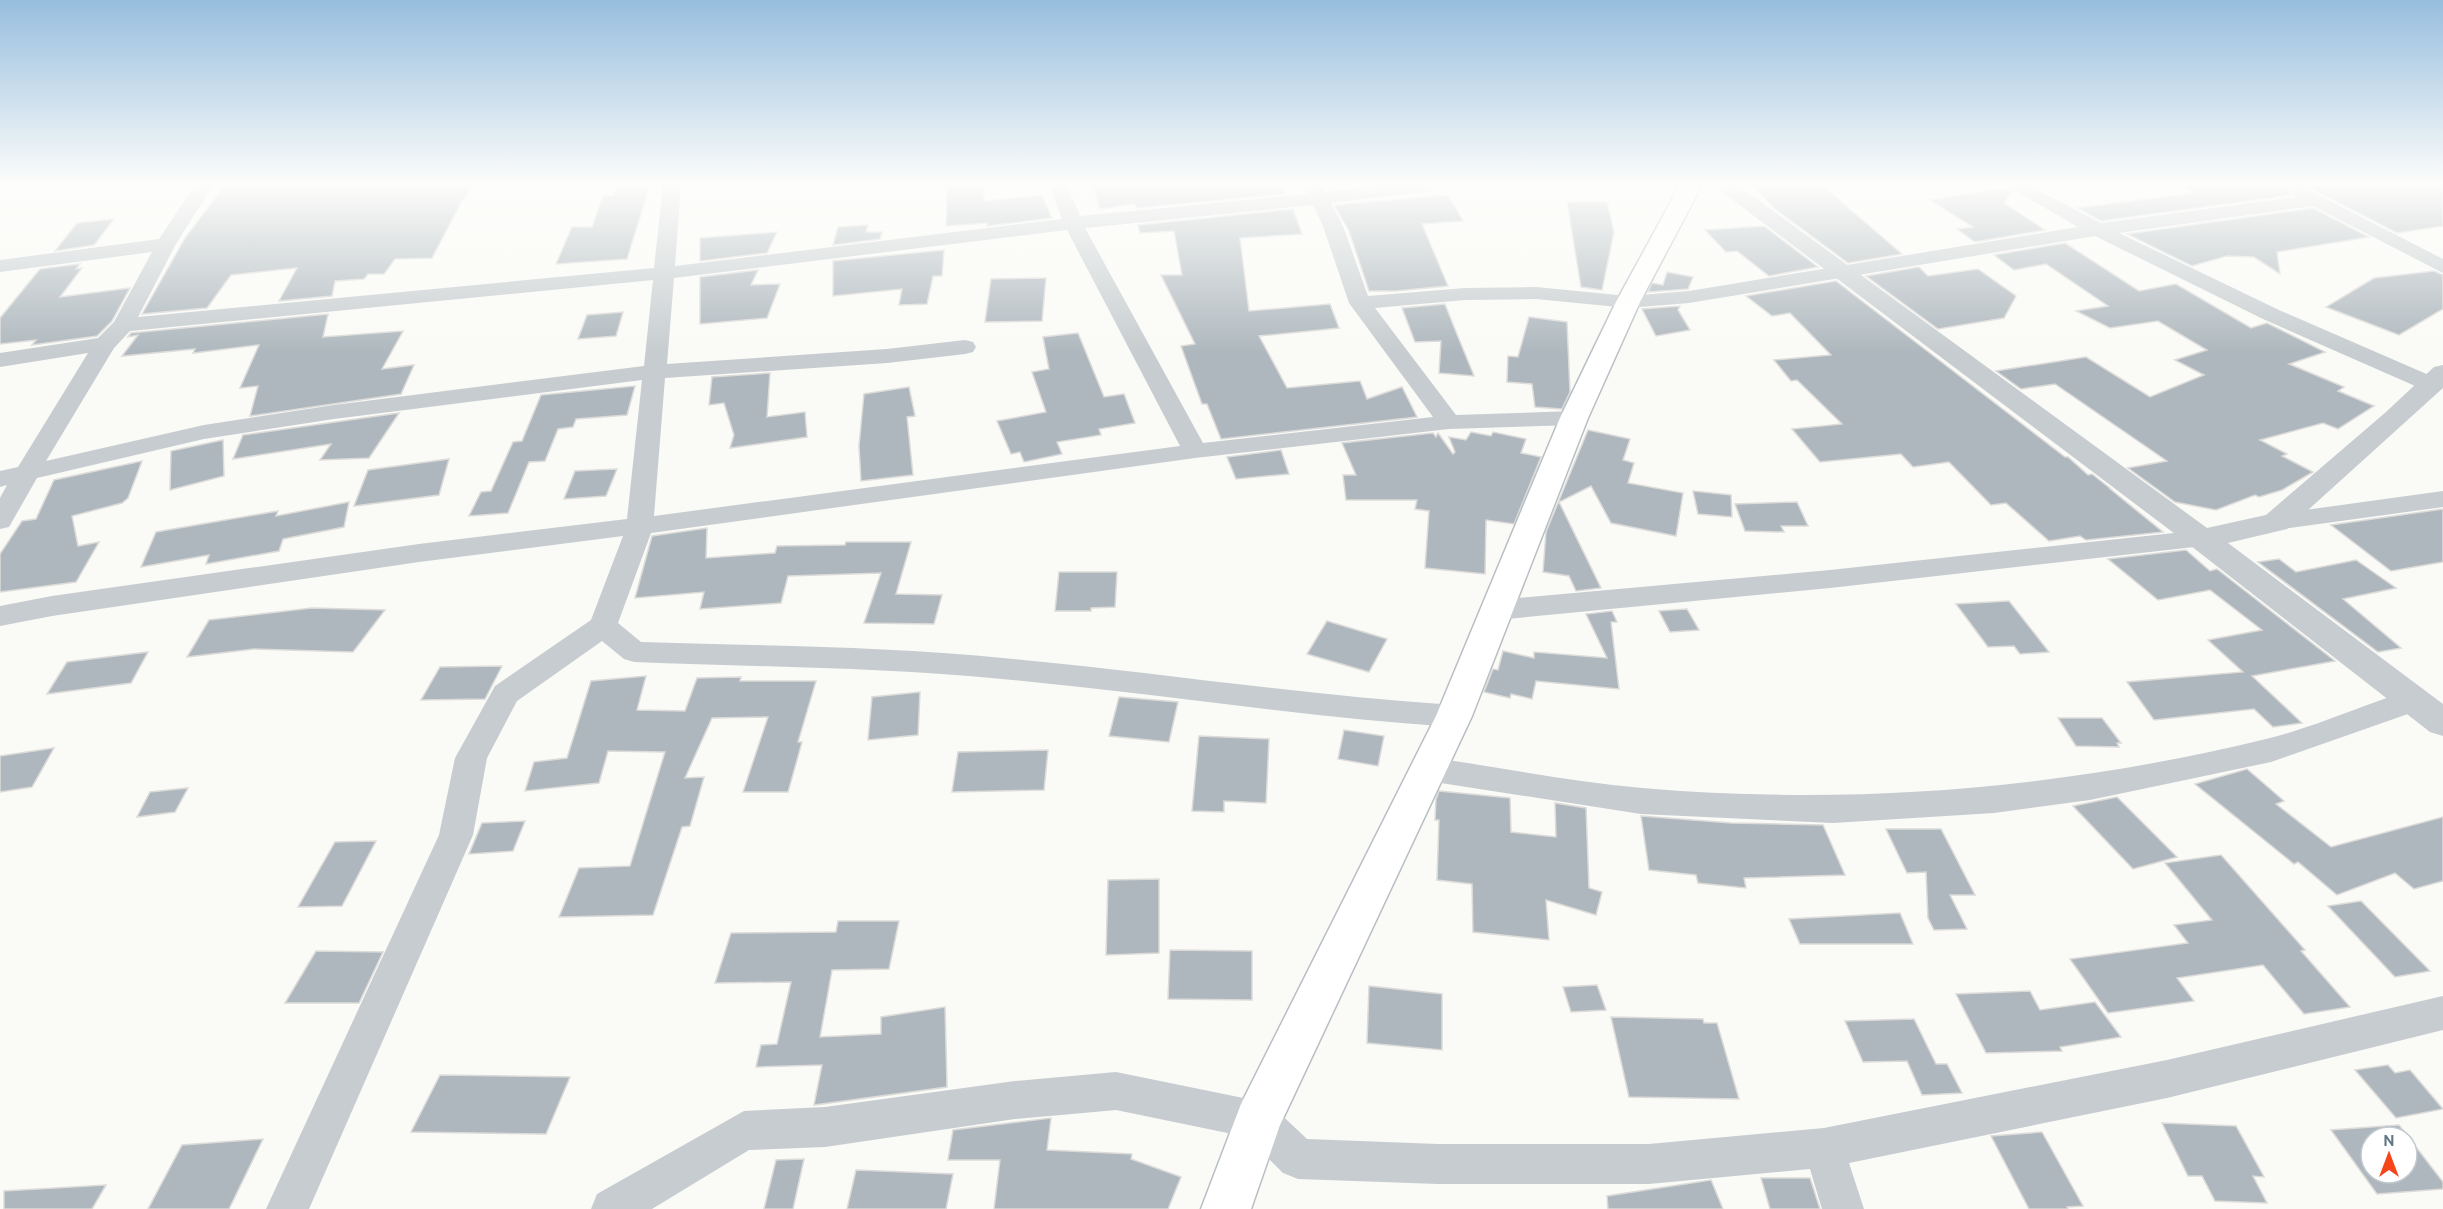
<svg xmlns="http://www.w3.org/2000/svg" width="2443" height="1209" font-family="Cabin,sans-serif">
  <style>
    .building { fill: #adb7bd; stroke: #dcdbd9; stroke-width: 1.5; fill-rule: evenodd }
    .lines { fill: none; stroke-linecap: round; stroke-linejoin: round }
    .secondary-casing { stroke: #b8bfc4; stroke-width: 3 }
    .minor { fill: #c6cccf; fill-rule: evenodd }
    .tertiary { fill: #c6cccf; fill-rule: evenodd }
    .secondary { fill: #fff; fill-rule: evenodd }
  </style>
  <rect width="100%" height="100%" fill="#fafaf7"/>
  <g class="building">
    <path d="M225 185H474L461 203 432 258 395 259 384 274H368L364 279 335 281 332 296 279 301 297 268 231 275 207 308 142 314 185 238Z"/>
    <path d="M616 185H650L627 259 556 264 572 227H592L603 196 614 195Z"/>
    <path d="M947 185H984V201L1042 195 1052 218 987 226V223L946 226Z"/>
    <path d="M1093 185H1283L1286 194 1136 208 1135 204 1100 209Z"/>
    <path d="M1752 185H1822L1902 254 1848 263 1775 209Z"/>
    <path d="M2180 185H2295L2288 191 2291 195 2101 221 2077 208 2195 193Z"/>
    <path d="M2304 185H2443V226L2397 233Z"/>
    <path d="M2005 188 2011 191 2004 203 2045 230 1975 242 1957 229 1973 227 1930 200Z"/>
    <path d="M1448 195 1463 221 1422 224 1448 286 1396 291H1369L1349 231 1334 205Z"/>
    <path d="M1567 202H1607L1614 232 1602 290 1581 287Z"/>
    <path d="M2313 208 2369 237 2277 252 2280 274 2254 257 2227 256 2192 266 2127 234Z"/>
    <path d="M1293 209 1302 234 1240 238 1249 311 1330 304 1339 328 1259 336 1287 388 1360 381 1367 399 1402 387 1417 417 1221 439 1207 404H1202L1181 346 1195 344 1161 275H1182L1174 231 1140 233 1138 225Z"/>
    <path d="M114 219 94 245 55 251 77 223Z"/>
    <path d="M868 225 866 232H882L880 239 833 245 838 227Z"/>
    <path d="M1764 226 1818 267 1769 276 1737 251 1726 252 1705 230Z"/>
    <path d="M777 232 767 253 700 261V238Z"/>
    <path d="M2065 243 2139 291 2176 284 2251 328 2267 323 2325 352 2289 364 2344 387 2338 391 2374 406 2338 429 2323 423 2260 440 2287 454 2282 456 2313 472 2282 490 2259 497 2255 495 2216 510 2175 502 2128 468 2167 461 2055 384 2021 389 1996 371 2086 357 2150 397 2204 375 2175 360 2207 350 2158 321 2110 328 2076 311 2108 306 2046 264 2014 270 1994 255Z"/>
    <path d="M944 250 942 276H933L927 304 899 305 902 289 833 296V261Z"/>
    <path d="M80 264 76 269 82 268 60 297 130 288 112 321 97 336 32 345 36 340 0 344V318L40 269Z"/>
    <path d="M1919 267 1928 276 1978 269 2016 296 2004 318 1938 329 1866 276Z"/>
    <path d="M758 270 751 285 780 284 767 318 700 324V277Z"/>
    <path d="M2434 271 2443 275V309L2399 335 2326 307 2374 278Z"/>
    <path d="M1667 272 1693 277 1688 289 1648 292 1652 283 1663 285Z"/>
    <path d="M1046 278 1042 321 985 322 991 279Z"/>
    <path d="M1836 281 2065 457H2068L2088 475 2092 474 2111 489 2109 488 2163 532 2086 540 2080 536 2049 541 2006 503 1991 505 1949 462 1913 467 1901 454 1820 462 1792 429 1842 424 1797 380 1791 381 1774 360 1831 355 1790 313 1772 316 1746 296Z"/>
    <path d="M1445 304 1454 327 1474 376 1439 373 1441 341 1415 342 1402 308Z"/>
    <path d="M1680 306 1678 310 1690 330 1656 336 1642 309Z"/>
    <path d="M623 312 616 336 578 339 587 315Z"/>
    <path d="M328 314 323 337 403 331 382 369 414 365 401 394 250 416 258 386 240 388 259 345 193 353 195 349 122 356 138 335 128 337 131 333Z"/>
    <path d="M1529 317 1567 322 1570 392 1562 409 1535 407 1532 384 1507 382 1508 356 1518 357Z"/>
    <path d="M1078 333 1104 397 1124 394 1135 423 1099 429 1101 435 1057 442 1062 454 1024 462 1020 452 1011 454 997 421 1046 412 1032 372 1049 369 1043 337Z"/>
    <path d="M770 373 767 417 805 412 807 437 730 448 734 435 724 403 709 405 712 377Z"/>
    <path d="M635 386 627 415 576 419 573 427 558 429 545 461 529 462 508 513 469 516 481 492 491 491 513 442 522 441 541 395Z"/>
    <path d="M909 387 915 416 907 417 913 475 861 481 859 446 864 394Z"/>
    <path d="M399 413 369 458 320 460 331 444 233 459 243 435Z"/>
    <path d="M1588 430 1630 439 1623 460 1634 463 1628 483 1683 493 1676 536 1611 523 1591 486 1559 502 1601 588 1576 591 1569 576 1543 572 1546 532Z"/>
    <path d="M1471 432 1491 436 1493 432 1526 439 1521 453 1541 457 1514 524 1486 520 1485 574 1425 568 1429 511 1415 509 1417 500H1346L1343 475H1356L1342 443 1433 433 1436 437 1438 433 1453 454 1455 452 1449 437 1466 440Z"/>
    <path d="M223 440 224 476 170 490 171 451Z"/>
    <path d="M1281 450 1289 474 1236 479 1227 457Z"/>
    <path d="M449 459 439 495 354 506 368 470Z"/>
    <path d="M142 461 128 498 122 503 72 516 78 546 99 542 76 582 0 592V554L22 521 36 519 54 480Z"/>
    <path d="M617 469 606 496 564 499 575 471Z"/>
    <path d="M1693 491 1731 495 1732 517 1698 514Z"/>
    <path d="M349 502 344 527 283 539 279 551 206 564 209 555 141 567 156 532 278 511 276 516Z"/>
    <path d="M1797 502 1808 526H1781L1784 532 1745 531 1735 504Z"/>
    <path d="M2443 509V562L2391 571 2331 525Z"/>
    <path d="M707 528 706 558 775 553 777 546 845 545 846 542H911L896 594 942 595 934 624 864 623 881 573 788 576 781 603 700 609 704 592 635 598 652 536Z"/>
    <path d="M2186 550 2210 571 2217 569 2335 661 2252 676 2302 723 2273 727 2254 709 2154 720 2127 682 2243 672 2208 640 2262 630 2210 590 2158 600 2108 559Z"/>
    <path d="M2279 559 2296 572 2356 560 2396 588 2343 599 2401 648 2378 652 2258 562Z"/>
    <path d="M1059 572H1117L1115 607 1091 608V611H1055Z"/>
    <path d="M2009 601 2049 652 2020 654 2014 646 1988 647 1956 604Z"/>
    <path d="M312 608 385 610 353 652 254 649 187 657 209 620Z"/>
    <path d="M1687 609 1699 630 1670 632 1659 611Z"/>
    <path d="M1612 611 1617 622H1611L1619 689 1536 681 1532 699 1511 694 1510 698 1484 692 1493 669 1498 670 1503 651 1534 658V652L1607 658 1586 614Z"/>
    <path d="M1327 621 1387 639 1369 672 1307 654Z"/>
    <path d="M148 652 131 683 47 694 67 662Z"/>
    <path d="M502 666 485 699 421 700 440 667Z"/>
    <path d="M646 676 637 710 685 711 697 678 741 677 740 681H816L798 742H802L788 792H743L768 717 712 718 685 778 704 777 690 826 682 827 653 915 559 917 579 868 630 866 665 752 608 751 599 783 525 791 534 762 567 758 591 681Z"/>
    <path d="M920 692 918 735 868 740 872 697Z"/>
    <path d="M1119 697 1178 702 1169 742 1109 736Z"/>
    <path d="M2058 718H2102L2121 743H2117L2119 747 2076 746Z"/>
    <path d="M1344 730 1384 736 1378 766 1338 759Z"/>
    <path d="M1199 736 1269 739 1266 803 1224 801V812L1192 811Z"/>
    <path d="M54 748 32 787 0 792V756Z"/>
    <path d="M1048 750 1044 790 952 792 958 752Z"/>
    <path d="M2247 769 2284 801 2276 804 2331 847 2443 817V881L2414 889 2395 873 2337 895 2298 862 2294 864 2195 784Z"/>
    <path d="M188 788 175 812 137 817 150 792Z"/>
    <path d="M1439 791 1510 798 1511 832 1556 837 1555 803 1586 808 1589 888 1602 892 1596 915 1546 900 1549 940 1473 932 1472 884 1437 880 1439 820H1435L1436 799Z"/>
    <path d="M2117 797 2177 857 2133 869 2073 806Z"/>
    <path d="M1641 816 1731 823 1823 825 1845 875 1744 878 1746 888 1698 883 1696 875 1649 870Z"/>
    <path d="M525 821 513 851 469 854 482 823Z"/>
    <path d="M1886 829H1941L1975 895H1950L1967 929 1934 930 1928 918 1926 872 1907 873Z"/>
    <path d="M376 841 342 906 298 907 335 842Z"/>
    <path d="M2221 855 2305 950 2301 951 2350 1007 2304 1014 2263 965 2177 978 2194 1001 2108 1013 2070 959 2188 943 2174 925 2212 920 2165 863Z"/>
    <path d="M1159 879V953L1106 955 1108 880Z"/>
    <path d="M2361 901 2430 971 2395 977 2328 906Z"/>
    <path d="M1900 913 1913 944H1800L1789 919Z"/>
    <path d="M838 921H899L889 969 832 970 820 1037 881 1034V1017L945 1007 947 1087 814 1105 822 1065 756 1067 761 1045 777 1044 791 982 715 983 731 933 836 932Z"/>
    <path d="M1170 950 1252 951V1000L1168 999Z"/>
    <path d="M316 951 383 952 359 1003H285Z"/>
    <path d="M1597 985 1606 1010 1571 1012 1563 987Z"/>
    <path d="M1369 986 1442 994V1050L1367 1043Z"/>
    <path d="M2030 991 2040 1010 2095 1002 2121 1037 2060 1047 2062 1051 1986 1053 1956 994Z"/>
    <path d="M1611 1017 1703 1019 1704 1023H1717L1739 1099 1629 1097Z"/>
    <path d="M1914 1019 1936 1064H1947L1962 1093 1922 1095 1907 1061 1863 1062 1845 1021Z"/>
    <path d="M2388 1065 2395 1073 2410 1070 2443 1109 2396 1118 2355 1070Z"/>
    <path d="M440 1075 570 1077 546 1134 411 1132Z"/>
    <path d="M1051 1118 1047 1150 1132 1154 1131 1159 1181 1177 1168 1209H994L1000 1160H948L953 1130Z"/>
    <path d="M2162 1123 2236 1126 2264 1177 2253 1176 2267 1203 2215 1201 2202 1176H2188Z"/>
    <path d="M2399 1125 2443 1182V1189L2377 1194 2331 1130ZM2371 1137H2407V1173H2371Z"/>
    <path d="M2042 1132 2083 1206 2067 1207 2068 1209H2029L1991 1136Z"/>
    <path d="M263 1139 229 1209H148L182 1145Z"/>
    <path d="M804 1159 793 1209H764L776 1160Z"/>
    <path d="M856 1170 953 1174 946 1209H847Z"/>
    <path d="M1761 1178H1810L1820 1209H1770Z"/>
    <path d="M1711 1180 1723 1209H1608L1607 1196Z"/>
    <path d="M106 1185 92 1209H4V1191Z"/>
  </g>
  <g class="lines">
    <g class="secondary-casing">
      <path id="secondary" d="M1680 185H1702L1640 302 1588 418 1472 716 1280 1125 1251 1209H1201L1241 1104 1436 716 1560 418 1616 302Z"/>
    </g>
    <g class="minor">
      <path d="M195 185H213L176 244 138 317 654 268 663 185H681L675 266 1062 219 1049 185H1067L1080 216 1307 194 1303 185H1321L1325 192 1384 185H1438L1429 191 1331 203 1343 226 1368 296 1465 288 1536 287 1628 296 1689 291 2078 227 2005 185H2028L2101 223 2296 197 2290 191 2299 185 2443 259V273L2313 206 2119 233 2279 310 2438 379 2442 384 2438 389H2422L2263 319 2095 236 1689 303 1628 308 1536 299 1465 300 1375 308 1456 415 1574 411 1583 413 1586 418 1583 423 1574 425 1449 429 1195 458 651 533 618 623 641 642C762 646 883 646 1003 658 1154 672 1303 695 1454 705L1465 708 1470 716 1465 724 1454 727C1303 717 1153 693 1002 679 879 667 757 667 634 662L624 659 602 641 517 701 487 758 473 835 309 1209H266L439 835 455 758 495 686 591 620 623 536 419 562 52 616 0 626V606L52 596 419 544 627 519 642 380 334 419 204 439 37 478 9 527 0 529V498L7 485 0 487V471L18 467 88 353 0 367V353L98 338 114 322 152 252 0 272V260L159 239ZM1313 205 1323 226 1349 303 1433 417 1203 443 1085 228ZM1067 230 1180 446 654 516 665 378 887 363 965 354 973 352 976 347 973 342 965 340 887 349 667 364 674 278ZM653 280 644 366 334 405 204 425 46 461 114 348 130 331Z"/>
      <path d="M2443 491V507L2276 530 2267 528 2263 522 2267 516 2276 514Z"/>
      <path d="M2202 530 2212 533 2215 539 2212 545 1830 588 1496 620 1486 617 1482 610 1486 603 1496 600 1830 570Z"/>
      <path d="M2414 689 2425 692 2429 700 2425 708 2271 762 2090 800 1994 813 1833 823 1641 814 1428 781 1417 778 1412 769 1417 760 1428 757C1499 767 1571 782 1642 788 1853 806 2060 789 2266 739 2316 727 2364 704 2414 689Z"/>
      <path d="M2443 996V1030L2167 1098 1849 1163 1864 1209H1822L1810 1169 1649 1184H1438L1298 1179 1283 1173 1247 1137 1116 1110 1015 1119 825 1147 749 1150 652 1209H591L597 1194 744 1111 825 1107 1015 1081 1116 1072 1258 1101 1272 1106 1307 1139 1438 1144H1649L1824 1128 2167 1060Z"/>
    </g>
    <path class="tertiary" d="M1713 185H1738L2207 528 2266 515 2386 412 2434 367 2443 365V388L2287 529 2228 543 2443 704V736L2430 732 2191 546Z"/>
    <use href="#secondary" class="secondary"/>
  </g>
  <linearGradient id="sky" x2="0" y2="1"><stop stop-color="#97bede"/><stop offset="0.52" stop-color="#fdfdfb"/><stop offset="1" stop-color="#fdfdfb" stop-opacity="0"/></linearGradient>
  <rect width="2443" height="354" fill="url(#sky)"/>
  <g transform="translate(2389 1155)"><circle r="28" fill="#ffffff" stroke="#c0c9ce" stroke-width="1.5"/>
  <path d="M0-4.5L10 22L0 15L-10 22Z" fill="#f6451b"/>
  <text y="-9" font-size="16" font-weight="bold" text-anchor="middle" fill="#617785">N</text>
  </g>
</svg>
